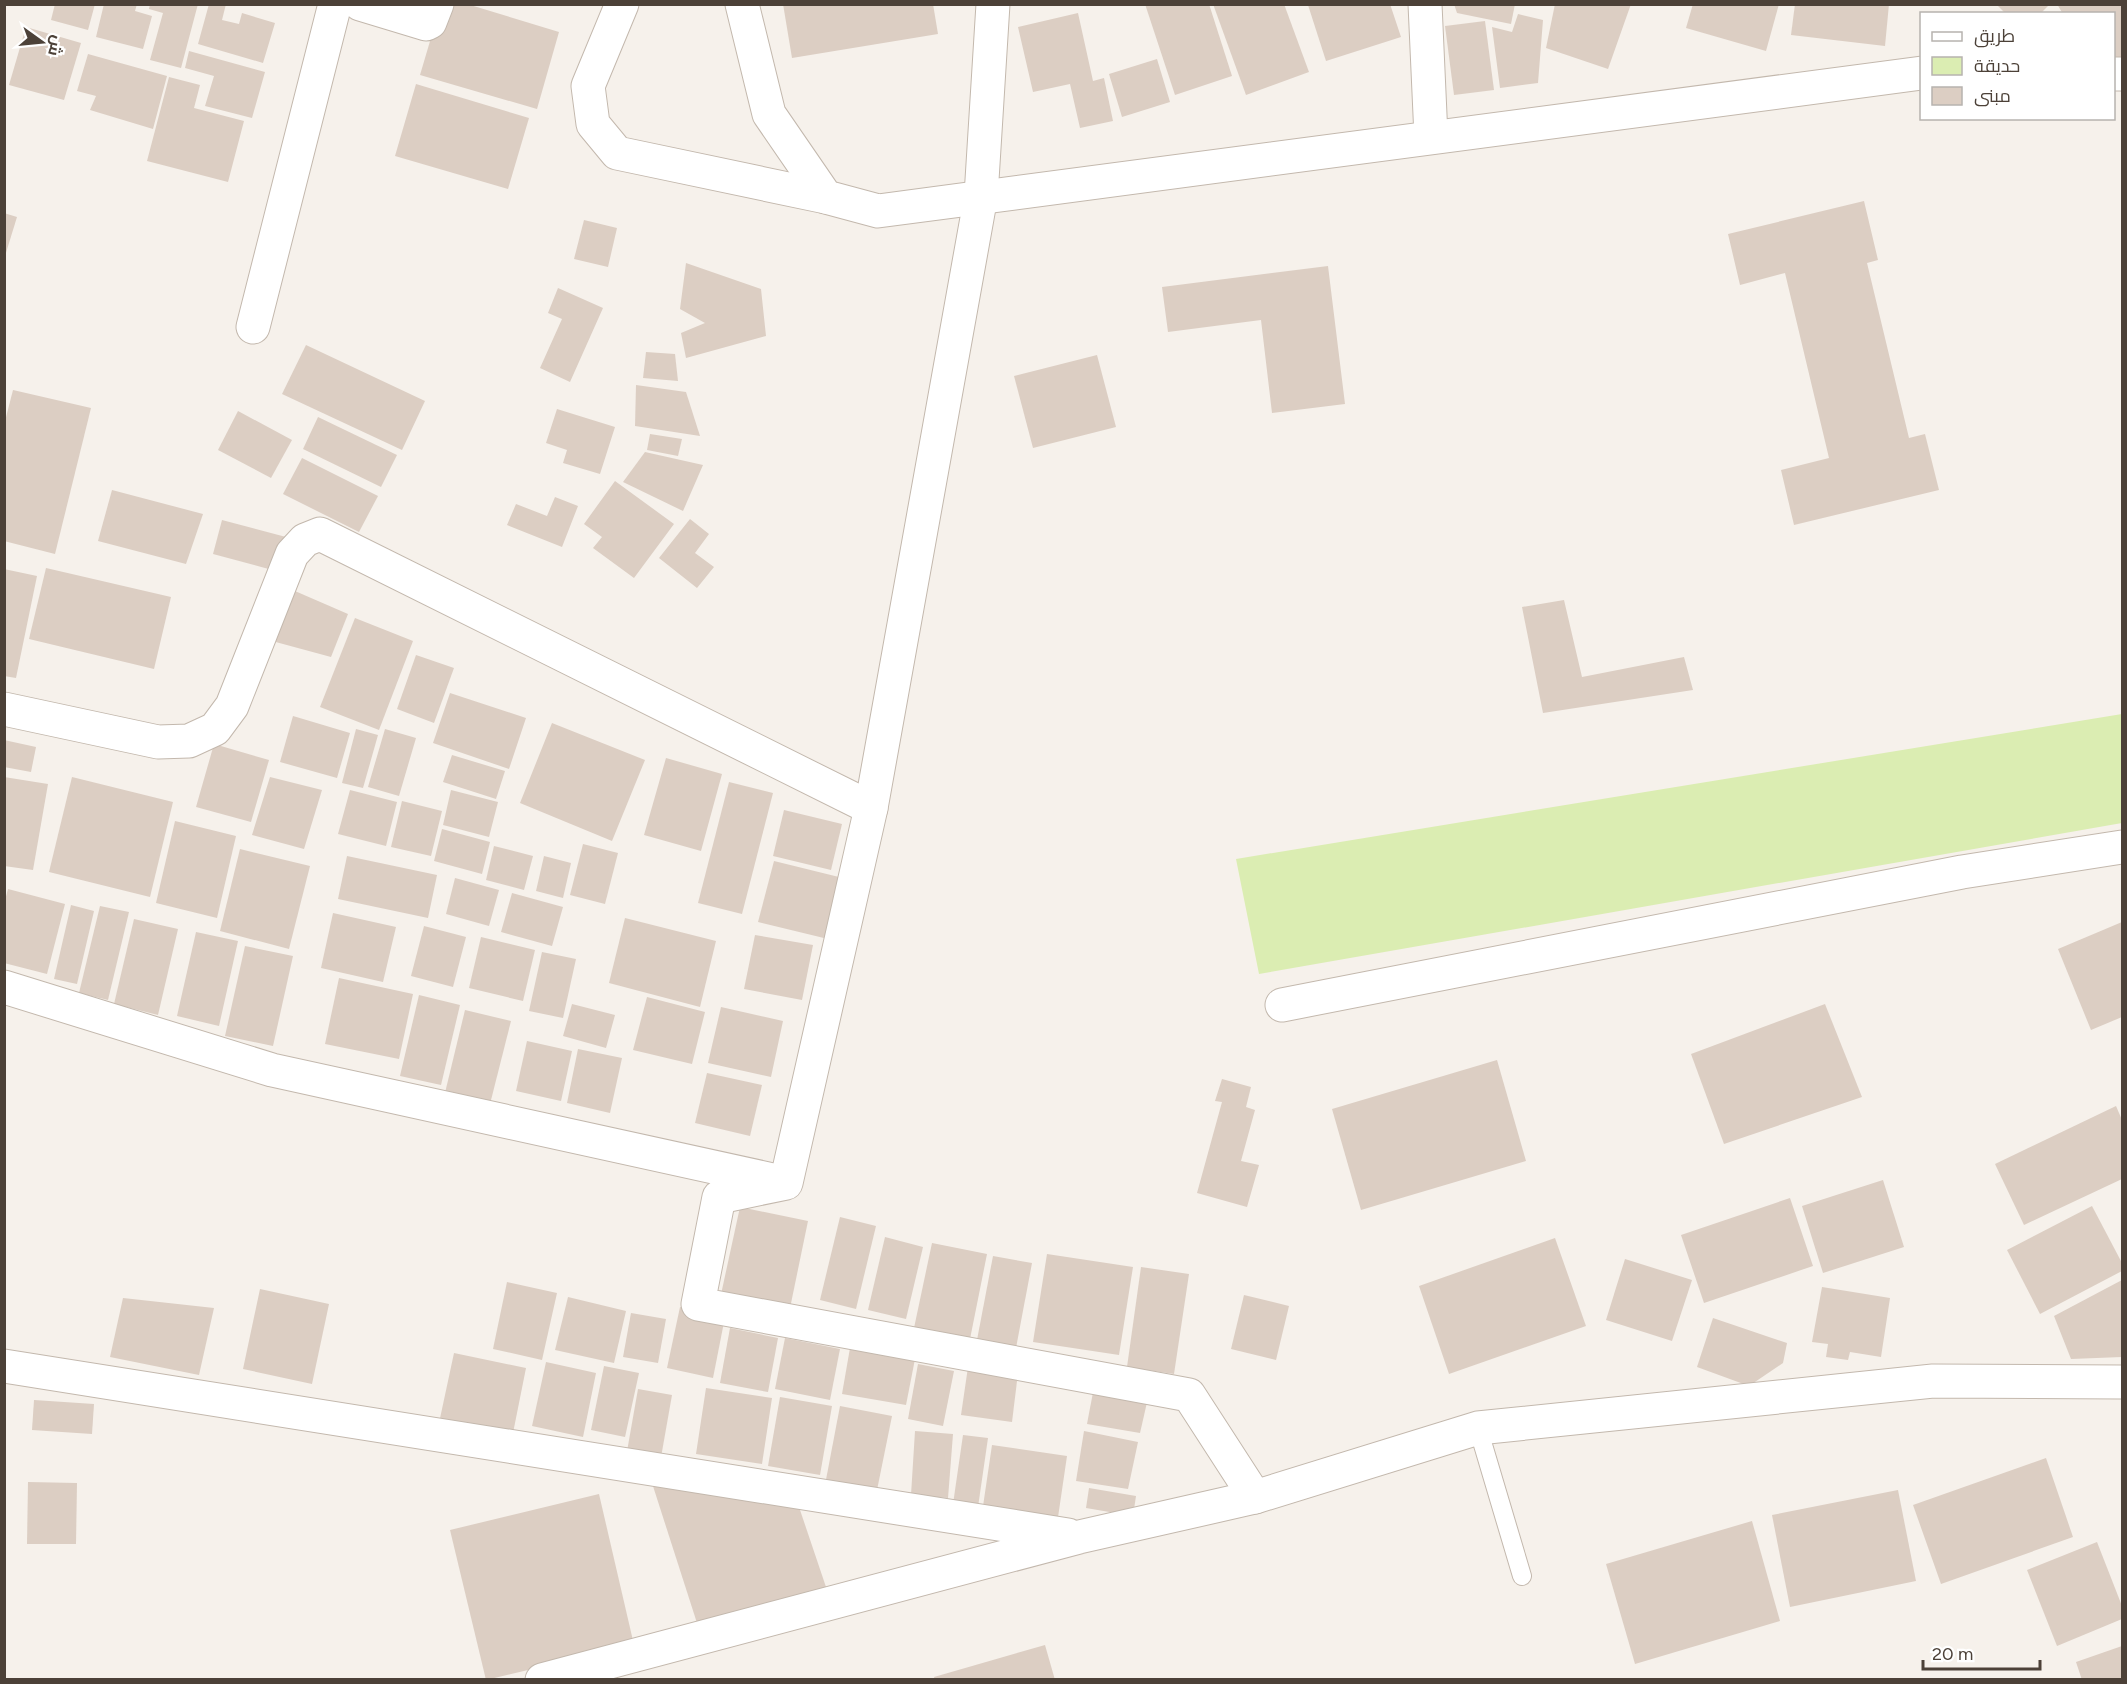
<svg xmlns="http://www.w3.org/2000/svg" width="2127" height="1684" font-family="Figtree,Cairo,sans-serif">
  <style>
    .green { fill: #dbedb2 }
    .building { fill: #dccec3 }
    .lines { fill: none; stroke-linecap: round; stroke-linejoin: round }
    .lane-casing { stroke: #c3b8ad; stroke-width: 20 }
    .street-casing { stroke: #c3b8ad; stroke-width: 35 }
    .lane { stroke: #fff; stroke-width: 18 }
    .street { stroke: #fff; stroke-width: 33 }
  </style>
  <rect width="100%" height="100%" fill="#f6f1eb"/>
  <path class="green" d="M2122 714V823L1259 974 1236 859Z"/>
  <g class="building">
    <path d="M55 4H95L88 30 51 20Z"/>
    <path d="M104 4H137L135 11 152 16 143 49 96 37Z"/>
    <path d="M150 4H198L181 68 150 60 163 13 149 9Z"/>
    <path d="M209 4H226L222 20 239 24 242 13 275 23 263 63 198 44Z"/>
    <path d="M441 4H467L559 32 537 109 420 75Z"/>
    <path d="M783 4H933L938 34 792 58Z"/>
    <path d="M1145 4H1209L1232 76 1175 95Z"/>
    <path d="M1213 4H1284L1309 72 1246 95Z"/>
    <path d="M1354 4H1390L1401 37 1326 61 1308 5Z"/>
    <path d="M1454 4H1515L1511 24 1457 13Z"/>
    <path d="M1555 4H1631L1608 69 1546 48Z"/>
    <path d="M1693 4H1779L1766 51 1686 28Z"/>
    <path d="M1795 4H1889L1885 46 1791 35Z"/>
    <path d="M1996 4H2050L2040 14H2006Z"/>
    <path d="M2057 4H2122V56L2114 61V14H2063Z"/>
    <path d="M1078 13 1093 81 1104 78 1113 121 1080 128 1070 84 1033 92 1018 27Z"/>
    <path d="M1518 14 1543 20 1538 83 1500 88 1492 27 1512 32Z"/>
    <path d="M1485 21 1494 90 1454 95 1445 26Z"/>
    <path d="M26 27 81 43 64 100 9 85Z"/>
    <path d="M189 51 265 72 252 118 205 106 214 76 185 68Z"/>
    <path d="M88 54 167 76 153 129 90 110 96 96 77 91Z"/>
    <path d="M1157 59 1170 102 1122 117 1109 74Z"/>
    <path d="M169 77 200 85 194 108 244 121 228 182 147 161Z"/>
    <path d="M416 84 529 118 508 189 395 156Z"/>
    <path d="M1864 201 1878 260 1867 263 1909 438 1925 434 1939 490 1794 525 1781 470 1829 458 1785 273 1740 285 1728 234Z"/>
    <path d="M4 213 17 217 5 256 4 255Z"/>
    <path d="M584 220 617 228 608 267 574 259Z"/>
    <path d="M686 263 761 289 766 336 686 358 681 333 705 323 680 309Z"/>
    <path d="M1328 266 1345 404 1272 413 1261 320 1168 332 1162 287Z"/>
    <path d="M558 288 603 308 570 382 540 368 562 319 548 313Z"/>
    <path d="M306 345 425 401 402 450 282 394Z"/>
    <path d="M646 352 675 354 678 381 643 378Z"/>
    <path d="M1097 355 1116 427 1033 448 1014 376Z"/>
    <path d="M636 385 686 392 700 436 635 426Z"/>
    <path d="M13 390 91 408 55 554 4 541V425Z"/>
    <path d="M557 409 615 427 600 474 563 463 567 450 546 443Z"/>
    <path d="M238 411 292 440 271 478 218 450Z"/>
    <path d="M318 417 397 455 381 487 303 449Z"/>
    <path d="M650 434 682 439 678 456 647 450Z"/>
    <path d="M645 452 703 465 683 511 623 482Z"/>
    <path d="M302 458 378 496 359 532 283 494Z"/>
    <path d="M615 481 674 524 634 578 593 548 602 537 584 524Z"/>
    <path d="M112 490 203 514 186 564 98 541Z"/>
    <path d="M555 497 578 506 562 547 507 525 516 504 547 516Z"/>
    <path d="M690 519 709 534 695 553 714 567 697 588 659 558Z"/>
    <path d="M222 520 286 537 276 571 213 554Z"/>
    <path d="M46 568 171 597 154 669 29 639Z"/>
    <path d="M4 569 37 576 16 678 4 676Z"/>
    <path d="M288 588 348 614 331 657 272 641Z"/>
    <path d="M1564 600 1582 677 1684 657 1693 690 1543 713 1522 607Z"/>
    <path d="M355 618 413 641 379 730 320 707Z"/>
    <path d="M416 655 454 668 434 723 397 709Z"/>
    <path d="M450 693 526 718 509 769 433 743Z"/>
    <path d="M293 716 350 733 337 778 280 762Z"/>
    <path d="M552 723 645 760 612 841 520 803Z"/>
    <path d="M356 729 378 735 363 788 342 783Z"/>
    <path d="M385 729 416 738 399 796 368 787Z"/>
    <path d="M4 740 36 747 31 772 4 767Z"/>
    <path d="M214 744 269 760 251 822 196 807Z"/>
    <path d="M452 755 505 771 496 799 443 782Z"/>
    <path d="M666 758 722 774 701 851 644 835Z"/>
    <path d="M4 777 48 784 33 870 4 866Z"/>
    <path d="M72 777 173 802 150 897 49 872Z"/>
    <path d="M270 777 322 790 304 849 252 835Z"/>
    <path d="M729 782 773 793 742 914 698 903Z"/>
    <path d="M350 790 397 802 386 846 338 834Z"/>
    <path d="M451 790 498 802 489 837 443 825Z"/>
    <path d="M402 801 442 811 431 856 391 847Z"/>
    <path d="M784 810 842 824 831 870 773 856Z"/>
    <path d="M175 821 236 836 217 918 156 903Z"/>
    <path d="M442 829 490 842 482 874 434 861Z"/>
    <path d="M583 844 618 853 605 904 570 895Z"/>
    <path d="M494 846 533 856 524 890 486 880Z"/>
    <path d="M240 849 310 866 289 949 220 931Z"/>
    <path d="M347 856 437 875 428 918 338 899Z"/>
    <path d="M544 856 571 863 563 898 536 891Z"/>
    <path d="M774 861 843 878 828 939 758 922Z"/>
    <path d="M455 878 499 890 489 926 446 914Z"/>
    <path d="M8 889 65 904 47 974 4 963V904Z"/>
    <path d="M512 893 563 907 552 946 501 932Z"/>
    <path d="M71 905 94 911 77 984 54 979Z"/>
    <path d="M100 906 129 912 108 1000 79 993Z"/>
    <path d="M333 913 396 927 383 982 321 968Z"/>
    <path d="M625 918 716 941 700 1007 609 983Z"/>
    <path d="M134 919 178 929 158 1015 114 1004Z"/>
    <path d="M2122 922V1017L2091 1030 2058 949Z"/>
    <path d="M424 926 466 937 453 987 411 976Z"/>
    <path d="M196 932 238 941 219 1026 177 1016Z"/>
    <path d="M755 935 813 945 802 1000 744 989Z"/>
    <path d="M481 937 535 950 523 1001 469 988Z"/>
    <path d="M245 946 293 956 273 1046 225 1036Z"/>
    <path d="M542 952 576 959 563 1018 529 1011Z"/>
    <path d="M339 978 413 994 399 1059 325 1044Z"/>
    <path d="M419 995 460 1005 441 1085 400 1076Z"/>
    <path d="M647 997 705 1012 692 1064 633 1050Z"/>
    <path d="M572 1004 615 1015 606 1048 563 1036Z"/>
    <path d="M1825 1004 1862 1097 1724 1144 1691 1054Z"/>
    <path d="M721 1007 783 1021 771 1077 708 1063Z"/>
    <path d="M465 1010 511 1021 489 1108 444 1097Z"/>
    <path d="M527 1041 572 1051 561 1101 516 1091Z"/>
    <path d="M578 1049 622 1058 610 1113 567 1103Z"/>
    <path d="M1497 1060 1526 1161 1361 1210 1332 1109Z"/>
    <path d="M707 1073 762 1085 750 1136 695 1123Z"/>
    <path d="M1222 1079 1251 1087 1246 1107 1255 1110 1241 1161 1259 1165 1247 1207 1197 1193 1222 1102 1215 1101Z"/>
    <path d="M2116 1106 2122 1120V1179L2024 1225 1995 1164Z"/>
    <path d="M1883 1180 1904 1247 1823 1273 1802 1206Z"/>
    <path d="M1790 1198 1813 1266 1704 1303 1681 1235Z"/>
    <path d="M2092 1206 2122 1263V1271L2040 1314 2007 1250Z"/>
    <path d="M740 1207 808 1221 789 1313 720 1299Z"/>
    <path d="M840 1217 876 1226 856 1309 820 1300Z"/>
    <path d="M885 1237 923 1247 906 1319 868 1310Z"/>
    <path d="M1555 1238 1586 1326 1449 1374 1419 1286Z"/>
    <path d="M932 1243 987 1254 970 1339 914 1328Z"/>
    <path d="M1047 1254 1133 1267 1119 1355 1033 1342Z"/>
    <path d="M993 1256 1032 1263 1016 1348 977 1340Z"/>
    <path d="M1625 1259 1692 1280 1672 1341 1606 1320Z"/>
    <path d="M1141 1267 1189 1274 1174 1374 1127 1367Z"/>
    <path d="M2122 1280V1357L2071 1359 2054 1316Z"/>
    <path d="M507 1282 557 1293 542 1360 493 1349Z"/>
    <path d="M1822 1287 1890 1298 1881 1357 1850 1352 1848 1360 1826 1357 1828 1344 1812 1342Z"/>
    <path d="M260 1289 329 1304 312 1384 243 1369Z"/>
    <path d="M1244 1295 1289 1306 1276 1360 1231 1349Z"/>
    <path d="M568 1297 626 1311 614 1363 555 1350Z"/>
    <path d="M123 1298 214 1308 199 1375 110 1357Z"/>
    <path d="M680 1307 725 1317 713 1378 667 1368Z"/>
    <path d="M631 1313 666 1319 658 1363 623 1357Z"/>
    <path d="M1713 1318 1787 1343 1783 1363 1749 1386 1697 1367Z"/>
    <path d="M730 1328 778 1338 768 1392 720 1383Z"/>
    <path d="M785 1338 840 1349 830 1400 775 1389Z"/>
    <path d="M850 1348 915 1359 906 1405 842 1394Z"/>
    <path d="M454 1353 526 1368 512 1438 439 1423Z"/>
    <path d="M546 1362 596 1373 583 1437 532 1426Z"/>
    <path d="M918 1364 954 1371 943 1426 908 1419Z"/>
    <path d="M604 1366 639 1373 625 1437 591 1430Z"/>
    <path d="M968 1367 1018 1373 1012 1422 961 1415Z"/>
    <path d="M1094 1387 1148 1398 1140 1433 1087 1424Z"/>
    <path d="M706 1388 772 1398 762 1464 696 1454Z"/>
    <path d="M638 1389 672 1395 660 1463 626 1457Z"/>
    <path d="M780 1397 832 1406 820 1475 768 1466Z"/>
    <path d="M34 1400 94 1404 92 1434 32 1430Z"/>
    <path d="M840 1406 892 1416 876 1495 825 1485Z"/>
    <path d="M915 1431 953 1434 948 1498 911 1495Z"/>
    <path d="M1084 1431 1138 1442 1128 1489 1076 1481Z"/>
    <path d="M963 1435 988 1438 978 1507 953 1504Z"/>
    <path d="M992 1445 1067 1456 1057 1524 982 1513Z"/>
    <path d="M2046 1458 2073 1537 1941 1584 1913 1505Z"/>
    <path d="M28 1482 77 1483 76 1544H27Z"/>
    <path d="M652 1483 799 1507 826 1587 697 1623Z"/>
    <path d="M1089 1488 1136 1496 1133 1516 1086 1508Z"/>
    <path d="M1898 1490 1916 1581 1790 1607 1772 1515Z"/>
    <path d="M599 1494 634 1645 486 1680 450 1530Z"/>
    <path d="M1752 1521 1780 1621 1635 1664 1606 1564Z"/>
    <path d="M2097 1542 2122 1606V1619L2057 1646 2027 1570Z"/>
    <path d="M1045 1645 1055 1680H935L934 1677Z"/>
    <path d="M2122 1646V1680H2082L2076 1662Z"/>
  </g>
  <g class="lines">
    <g class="lane-casing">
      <path id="lane" d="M1478 1428 1522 1576"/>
    </g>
    <g class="street-casing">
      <g id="street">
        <path d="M360 4 426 24 430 22 437 4"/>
        <path d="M622 4 588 86 593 124 617 153 826 197"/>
        <path d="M742 4 769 114 826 197 878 211 1922 73"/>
        <path d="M993 4 981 196 871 808 786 1183 719 1197 698 1304 1189 1395 1255 1497"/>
        <path d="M1425 4 1431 137"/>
        <path d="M2114 74H2122"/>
        <path d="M253 327 335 4"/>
        <path d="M4 709 158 742 189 741 215 729 232 706 292 554 305 540 320 534 871 808"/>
        <path d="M4 987 272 1070 773 1180"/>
        <path d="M1282 1005 1962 872 2122 847"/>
        <path d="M4 1366 1068 1535"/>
        <path d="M542 1680 1079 1537 1255 1497 1478 1428 1933 1381 2122 1382"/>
      </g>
    </g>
    <use href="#lane" class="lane"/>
    <use href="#street" class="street"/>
  </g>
  <rect width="2127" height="1684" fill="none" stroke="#4c4138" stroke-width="12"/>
  <rect x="1920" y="12" width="195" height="108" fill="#ffffff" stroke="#b7b3af" stroke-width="1.5"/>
  <rect x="1932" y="32" width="30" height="9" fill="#ffffff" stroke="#b7b3af" stroke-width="1.5"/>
  <text x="1974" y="42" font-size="18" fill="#4c4138">طريق</text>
  <rect x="1932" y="57" width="30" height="18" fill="#dbedb2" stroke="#b7b3af" stroke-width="1.5"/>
  <text x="1974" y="72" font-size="18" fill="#4c4138">حديقة</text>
  <rect x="1932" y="87" width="30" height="18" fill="#dccec3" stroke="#b7b3af" stroke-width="1.5"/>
  <text x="1974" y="102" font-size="18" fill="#4c4138">مبنى</text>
  <g transform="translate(42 42) rotate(105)" stroke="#ffffff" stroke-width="4.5" paint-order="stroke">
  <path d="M0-4.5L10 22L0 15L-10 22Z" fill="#4c4138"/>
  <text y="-9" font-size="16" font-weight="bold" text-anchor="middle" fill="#4c4138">ش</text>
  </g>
  <path d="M1923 1660v9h117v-9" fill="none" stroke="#4c4138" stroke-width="3"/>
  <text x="1932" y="1660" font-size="18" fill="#4c4138" stroke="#ffffff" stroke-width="4.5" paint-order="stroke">20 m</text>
</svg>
